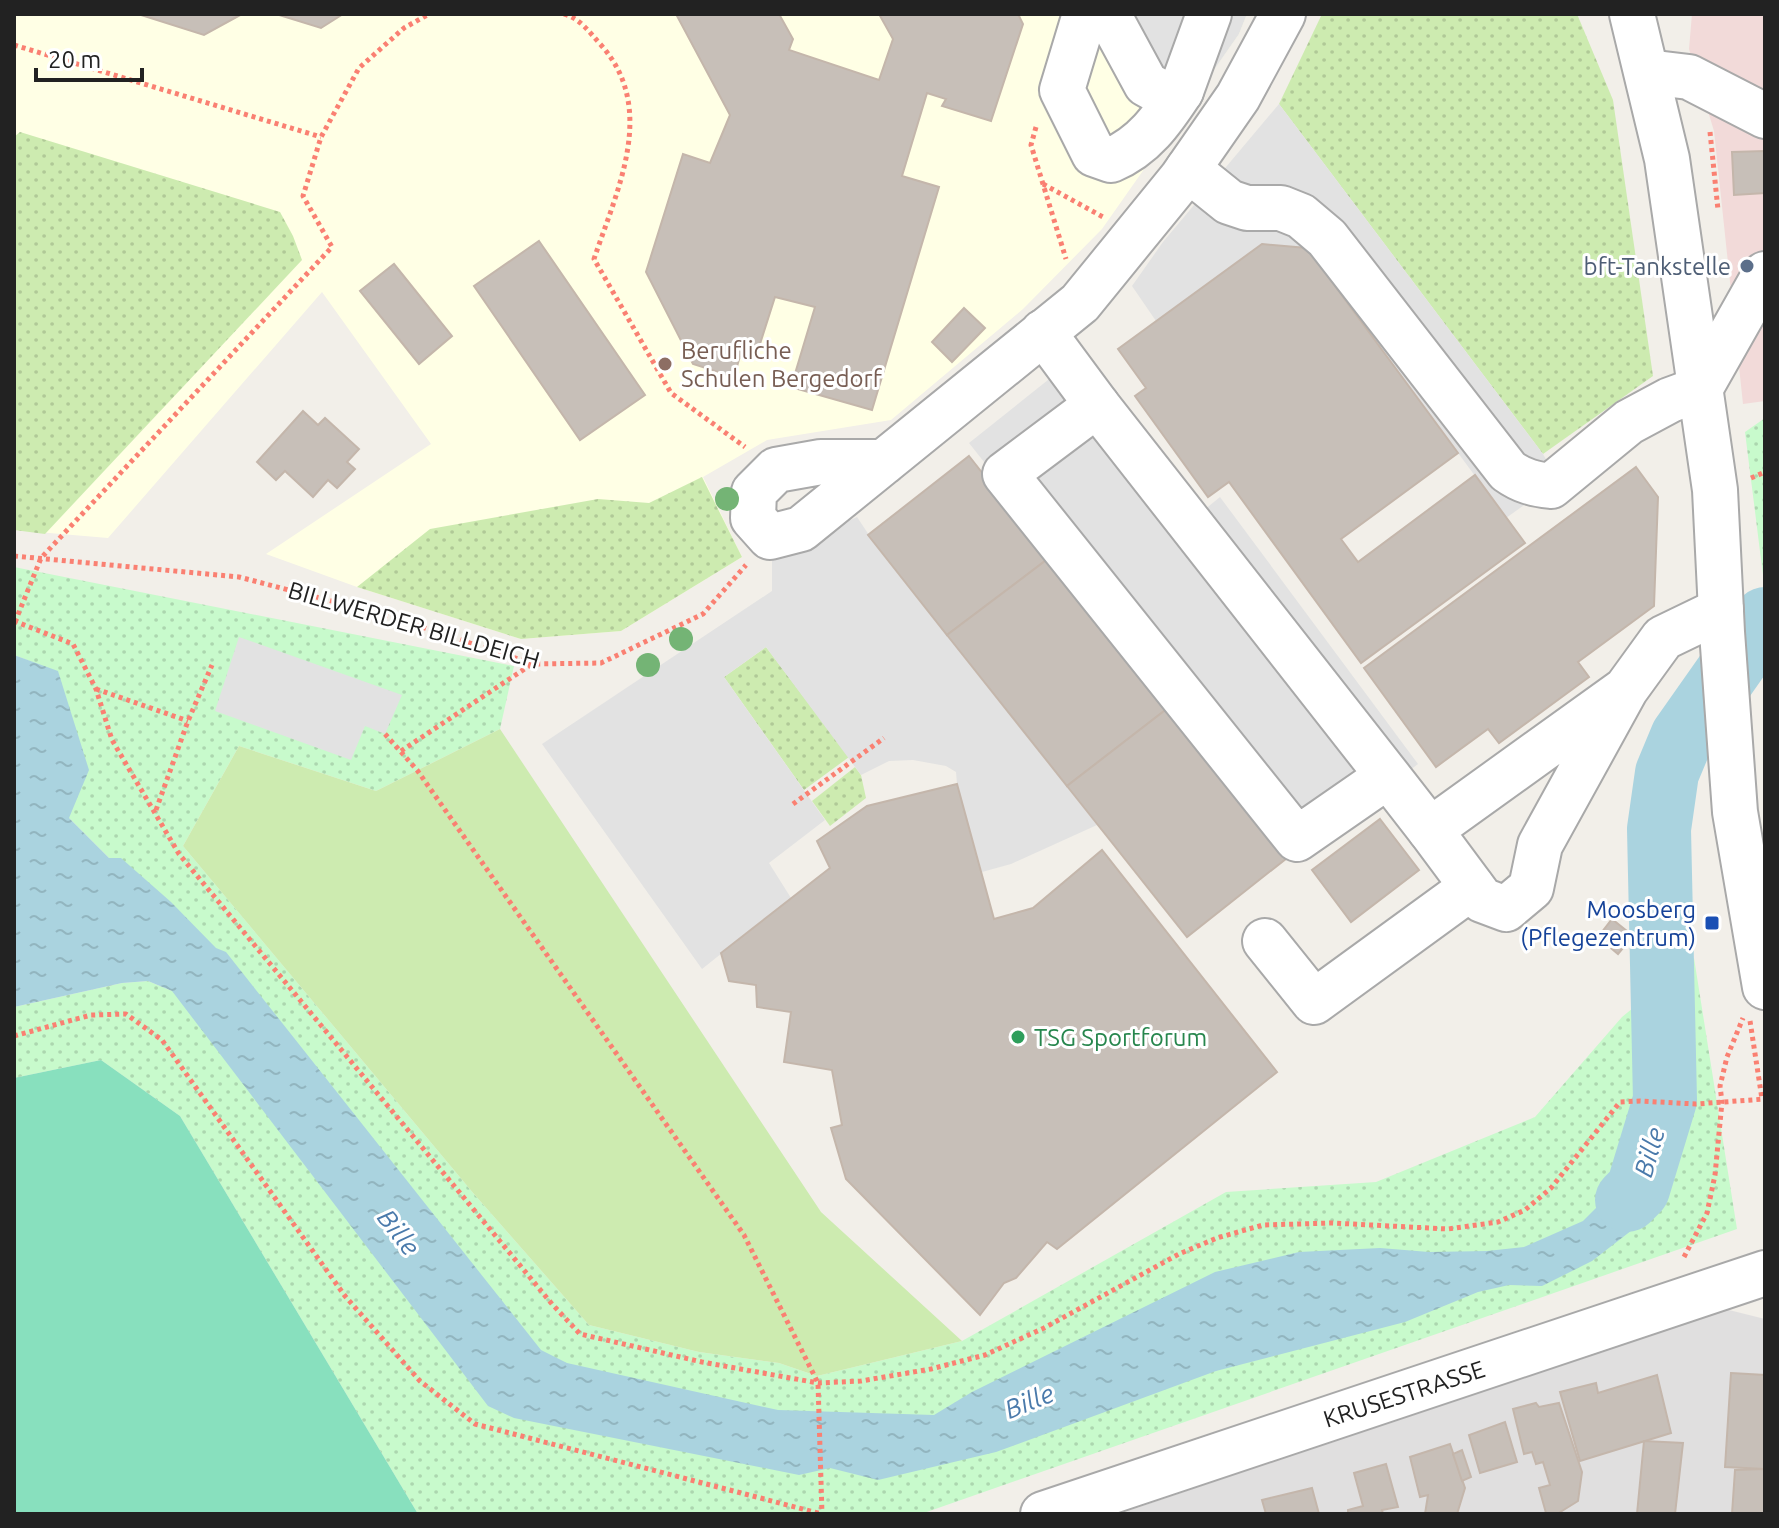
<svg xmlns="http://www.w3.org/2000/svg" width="1779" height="1528" font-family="Ubuntu,sans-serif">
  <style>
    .residential { fill: #e0dfdf }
    .commercial { fill: #f2dad9 }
    .education { fill: #ffffe5 }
    .grass { fill: url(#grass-dots) }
    .park { fill: url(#park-dots) }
    .garden { fill: #cdebb0 }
    .pitch { fill: #88e0be }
    .parking { fill: #e2e2e2 }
    .water { fill: url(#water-ripples) }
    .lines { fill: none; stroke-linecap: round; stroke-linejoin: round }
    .river { stroke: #aad3df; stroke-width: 64 }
    .building { fill: #c7bfb8; stroke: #c4b6ab; stroke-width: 2 }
    .minor-casing { stroke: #a9a9a9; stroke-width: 48 }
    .path { stroke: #fa8072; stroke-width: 5; stroke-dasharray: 4 4; stroke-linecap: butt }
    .minor { stroke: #fff; stroke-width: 44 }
    .tree { fill: #74b475 }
    .service-dot { fill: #5c6f8a; stroke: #fff; stroke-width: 3 }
    .education-dot { fill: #8d6e63; stroke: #fff; stroke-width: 3 }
    .transit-dot { fill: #1a4fb4; stroke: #fff; stroke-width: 3 }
    .leisure-dot { fill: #2e9e5b; stroke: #fff; stroke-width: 3 }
    .labels { text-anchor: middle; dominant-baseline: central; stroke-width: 6; stroke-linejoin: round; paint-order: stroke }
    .service-label { font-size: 24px; fill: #4e5e75; stroke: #fff; text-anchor: end }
    .education-label { font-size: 24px; fill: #785e54; stroke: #fff; text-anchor: start }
    .street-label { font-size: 24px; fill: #222; stroke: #fff }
    .transit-label { font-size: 24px; fill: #164399; stroke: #fff; text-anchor: end }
    .leisure-label { font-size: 24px; fill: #27864d; stroke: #fff; text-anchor: start }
    .water-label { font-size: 26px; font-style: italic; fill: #4a7aab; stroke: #fff }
  </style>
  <defs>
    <pattern id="grass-dots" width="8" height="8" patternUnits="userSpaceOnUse" patternTransform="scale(2)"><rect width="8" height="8" fill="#cdebb0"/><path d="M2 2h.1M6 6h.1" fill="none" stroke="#b0c997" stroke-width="1.8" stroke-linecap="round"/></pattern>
    <pattern id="park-dots" width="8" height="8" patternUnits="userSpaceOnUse" patternTransform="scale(2)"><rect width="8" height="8" fill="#c8facc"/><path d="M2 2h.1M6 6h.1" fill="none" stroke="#acd6af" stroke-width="1.8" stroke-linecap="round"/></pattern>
    <pattern id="water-ripples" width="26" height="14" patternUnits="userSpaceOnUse" patternTransform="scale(2)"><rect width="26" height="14" fill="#aad3df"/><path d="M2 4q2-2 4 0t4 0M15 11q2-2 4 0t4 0" fill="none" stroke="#92b5bf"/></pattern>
  </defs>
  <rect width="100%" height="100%" fill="#f2efe9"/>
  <path class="residential" d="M1721 1308 1765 1319V1514H1119Z"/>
  <path class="commercial" d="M1692 14H1765V401L1743 404 1714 131 1689 49Z"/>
  <path class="education" d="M14 14H1247L1239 34 1102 229 1023 309 891 420 767 440 703 477 742 557 621 631 521 639 357 587 266 554 431 444 322 292 108 538 14 530Z"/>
  <g class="grass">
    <path d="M1322 14H1577L1613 100 1653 376 1543 454 1279 104Z"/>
    <path d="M20 132 280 212 293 236 302 260 45 534 14 530V137Z"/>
    <path d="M702 477 742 557 621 631 521 639 357 587 430 529 598 499 649 503Z"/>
    <path d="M766 647 849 757 804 790 724 677Z"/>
    <path d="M855 767 861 775 866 798 830 826 812 801Z"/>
  </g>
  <g class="park">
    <path d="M1765 418V591L1745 432Z"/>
    <path d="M14 567 514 666 500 729 376 791 239 746 183 846 474 1194 589 1325 699 1352 779 1363 817 1376 962 1341 1226 1192 1376 1182 1535 1117 1622 1017 1694 958 1737 1229 921 1514H418L180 1116 101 1060 14 1078V1007L122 983 148 981 172 991 109 858 69 818 58 672 14 655Z"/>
  </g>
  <path class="garden" d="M500 729 821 1212 962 1341 817 1376 779 1363 699 1352 589 1325 474 1194 183 846 239 746 376 791Z"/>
  <path class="pitch" d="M101 1060 180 1116 418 1514H14V1078Z"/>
  <g class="parking">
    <path d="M1086 14H1247L1239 34 1181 117Z"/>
    <path d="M1279 104 1543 454 1558 481 1506 518 1307 248 1262 244 1156 321 1132 286 1163 242Z"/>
    <path d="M1083 352 1203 511 1220 497 1418 764 1297 856 969 443Z"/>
    <path d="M857 517 869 535 1097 825 1011 864 982 872 957 784 956 772 946 766 913 760 889 761 861 775 766 647 724 677 825 820 769 863 791 898 702 969 542 744 772 591V557Z"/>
    <path d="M239 637 402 695 385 734 365 726 351 760 215 711Z"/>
  </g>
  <path class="water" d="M14 655 58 671 89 770 69 818 109 858H121L171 902 216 948 226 952 541 1350 567 1363 778 1410 934 1415 972 1392 1215 1272 1299 1252 1380 1248 1429 1252 1487 1251 1524 1247 1583 1221 1615 1189 1645 1111 1679 1128 1667 1173 1636 1227 1592 1261 1542 1286 1509 1285 1478 1292 1405 1322 1216 1371 996 1452 878 1480 830 1468 799 1475 514 1418 488 1406 172 991 148 981 122 983 14 1007Z"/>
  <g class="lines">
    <path class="river" d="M1627 1200 1638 1189 1665 1100 1659 829 1667 773 1682 737 1765 619"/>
  </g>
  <g class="building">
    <path d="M138 14H242L204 35Z"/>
    <path d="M276 14H343L321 28Z"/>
    <path d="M676 14H779L793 39 789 50 879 80 893 39 879 14H1018L1023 24 991 121 942 106 946 99 927 93 902 176 939 187 872 410 791 387 815 307 775 297 759 347 744 342 734 377 693 364 646 272 683 154 710 163 730 115Z"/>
    <path d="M1765 151V193L1734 195 1732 152Z"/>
    <path d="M539 241 645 395 580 440 474 286Z"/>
    <path d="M1262 244 1307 248 1458 453 1341 539 1358 562 1475 475 1525 543 1361 663 1229 482 1208 497 1135 396 1146 388 1118 349Z"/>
    <path d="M394 264 452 336 419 364 360 291Z"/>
    <path d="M964 308 985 328 952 362 932 342Z"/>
    <path d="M303 411 318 425 325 418 359 449 347 462 355 469 337 488 328 480 313 497 285 471 276 480 257 462Z"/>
    <path d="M969 456 1049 558 947 635 868 535Z"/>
    <path d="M1636 467 1658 497 1654 606 1578 662 1589 677 1499 743 1488 729 1436 767 1364 668Z"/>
    <path d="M1049 558 1168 708 1067 786 947 635Z"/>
    <path d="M1168 708 1287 858 1187 937 1067 786Z"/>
    <path d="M957 784 994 919 1033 908 1102 850 1277 1072 1057 1249 1047 1242 1016 1278 1004 1283 980 1315 846 1179 831 1128 842 1125 832 1070 784 1062 791 1012 757 1007 756 985 729 981 721 953 830 868 817 841 867 806Z"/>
    <path d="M1380 819 1419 870 1351 922 1312 870Z"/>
    <path d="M1612 919 1633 936 1618 954 1598 937Z"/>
    <path d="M1731 1373 1765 1375V1469L1725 1467Z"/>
    <path d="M1657 1375 1671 1433 1580 1461 1560 1392 1596 1383 1598 1393Z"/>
    <path d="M1536 1403 1539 1407 1559 1403 1582 1472 1578 1501 1557 1514H1543L1546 1513 1539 1488 1550 1485 1543 1462 1536 1464 1532 1452 1524 1454 1513 1409Z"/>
    <path d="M1505 1422 1517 1462 1480 1473 1469 1435Z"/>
    <path d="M1644 1441 1683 1443 1675 1514H1637Z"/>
    <path d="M1450 1444 1465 1488 1457 1514H1425L1428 1495 1420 1497 1410 1457Z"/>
    <path d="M1462 1450 1471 1477 1462 1481 1453 1454Z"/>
    <path d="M1386 1464 1398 1507 1382 1510 1383 1514H1348V1510L1363 1506 1354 1473Z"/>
    <path d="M1765 1469V1514H1732L1735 1470Z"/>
    <path d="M1312 1488 1319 1514H1266L1262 1500Z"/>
  </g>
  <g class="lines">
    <g class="minor-casing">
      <g id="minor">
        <path d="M1085 14 1062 90 1094 154 1111 160C1144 146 1162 120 1181 91"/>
        <path d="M1108 14 1146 84 1164 94 1181 91 1209 14"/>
        <path d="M1632 14 1667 159 1715 490 1722 632 1735 812 1765 987"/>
        <path d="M1647 72 1689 77 1765 116"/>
        <path d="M1188 169 1229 202 1247 208H1281L1301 216 1327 238 1508 471C1522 481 1534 484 1551 486L1629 422 1670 400 1700 389 1765 274"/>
        <path d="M1043 332 1097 405"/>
        <path d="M884 462H821L776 470 754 492 753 518 770 537 801 529 1080 303 1181 179 1238 97 1283 14"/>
        <path d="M1626 689 1540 845 1531 888 1506 909 1482 900 1430 830 1626 689 1663 638 1721 610"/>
        <path d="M1388 776 1297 839 1005 474 1097 405 1388 776 1430 830"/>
        <path d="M1265 941 1314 1002 1472 887"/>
        <path d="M1043 1514 1765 1273"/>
      </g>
    </g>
    <g class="path">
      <path d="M564 14C581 19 589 32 601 45 658 109 617 190 594 259L671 393 745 447"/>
      <path d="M14 45 321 137"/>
      <path d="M1036 127 1031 145 1066 259"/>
      <path d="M1710 132 1718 210"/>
      <path d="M1043 184 1103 217"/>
      <path d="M1751 478 1765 472"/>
      <path d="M14 556 239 577 389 616 533 664 601 663 703 614 746 565"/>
      <path d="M14 621 73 644 96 689 112 740 179 854 552 1304 580 1334 702 1362 818 1383 861 1381 931 1369 985 1355 1044 1328 1179 1254 1217 1238 1263 1225 1333 1223 1448 1229 1498 1222 1525 1210 1551 1188 1620 1102 1640 1101 1696 1104 1765 1099"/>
      <path d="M15 622 41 558 332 247 303 196 321 137 359 68 404 28 429 14"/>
      <path d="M96 689 188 721"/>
      <path d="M385 734 417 770 744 1235 818 1383 822 1514"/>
      <path d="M401 751 532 664"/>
      <path d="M793 804 884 738"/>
      <path d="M156 810 188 721 212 665"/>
      <path d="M1750 1021 1762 1099"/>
      <path d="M14 1036 91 1015 126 1014 162 1040 345 1296 420 1381 475 1424 822 1514"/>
      <path d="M1684 1257 1707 1213 1715 1175 1722 1102 1720 1086 1727 1057 1743 1018"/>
    </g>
    <use href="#minor" class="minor"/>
  </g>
  <g class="tree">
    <circle cx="727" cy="499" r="12"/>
    <circle cx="681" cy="639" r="12"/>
    <circle cx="648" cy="665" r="12"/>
  </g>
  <circle class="service-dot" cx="1747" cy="266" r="8"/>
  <circle class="education-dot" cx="665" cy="364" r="8"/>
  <rect class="transit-dot" x="1704" y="915" width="16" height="16" rx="4"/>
  <circle class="leisure-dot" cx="1018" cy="1037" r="8"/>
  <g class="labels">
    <g class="service-label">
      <text x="1731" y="266">bft-Tankstelle</text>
    </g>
    <g class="education-label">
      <text x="681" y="350">Berufliche<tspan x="681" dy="28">Schulen Bergedorf</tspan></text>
    </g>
    <g class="street-label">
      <text transform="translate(414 625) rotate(16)">BILLWERDER BILLDEICH</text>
      <text transform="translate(1404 1394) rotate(-18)">KRUSESTRASSE</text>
    </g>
    <g class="transit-label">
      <text x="1696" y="909">Moosberg<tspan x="1696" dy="28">(Pflegezentrum)</tspan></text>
    </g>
    <g class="leisure-label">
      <text x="1034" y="1037">TSG Sportforum</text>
    </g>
    <g class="water-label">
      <text transform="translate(1649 1152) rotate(-74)">Bille</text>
      <text transform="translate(399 1232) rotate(52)">Bille</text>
      <text transform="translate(1029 1401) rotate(-22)">Bille</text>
    </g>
  </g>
  <rect width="1779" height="1528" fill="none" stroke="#222222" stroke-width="32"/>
  <path d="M36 68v12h106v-12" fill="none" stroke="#222222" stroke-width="4"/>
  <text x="48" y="68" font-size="24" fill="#222222" stroke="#ffffff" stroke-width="6" paint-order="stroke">20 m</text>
</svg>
